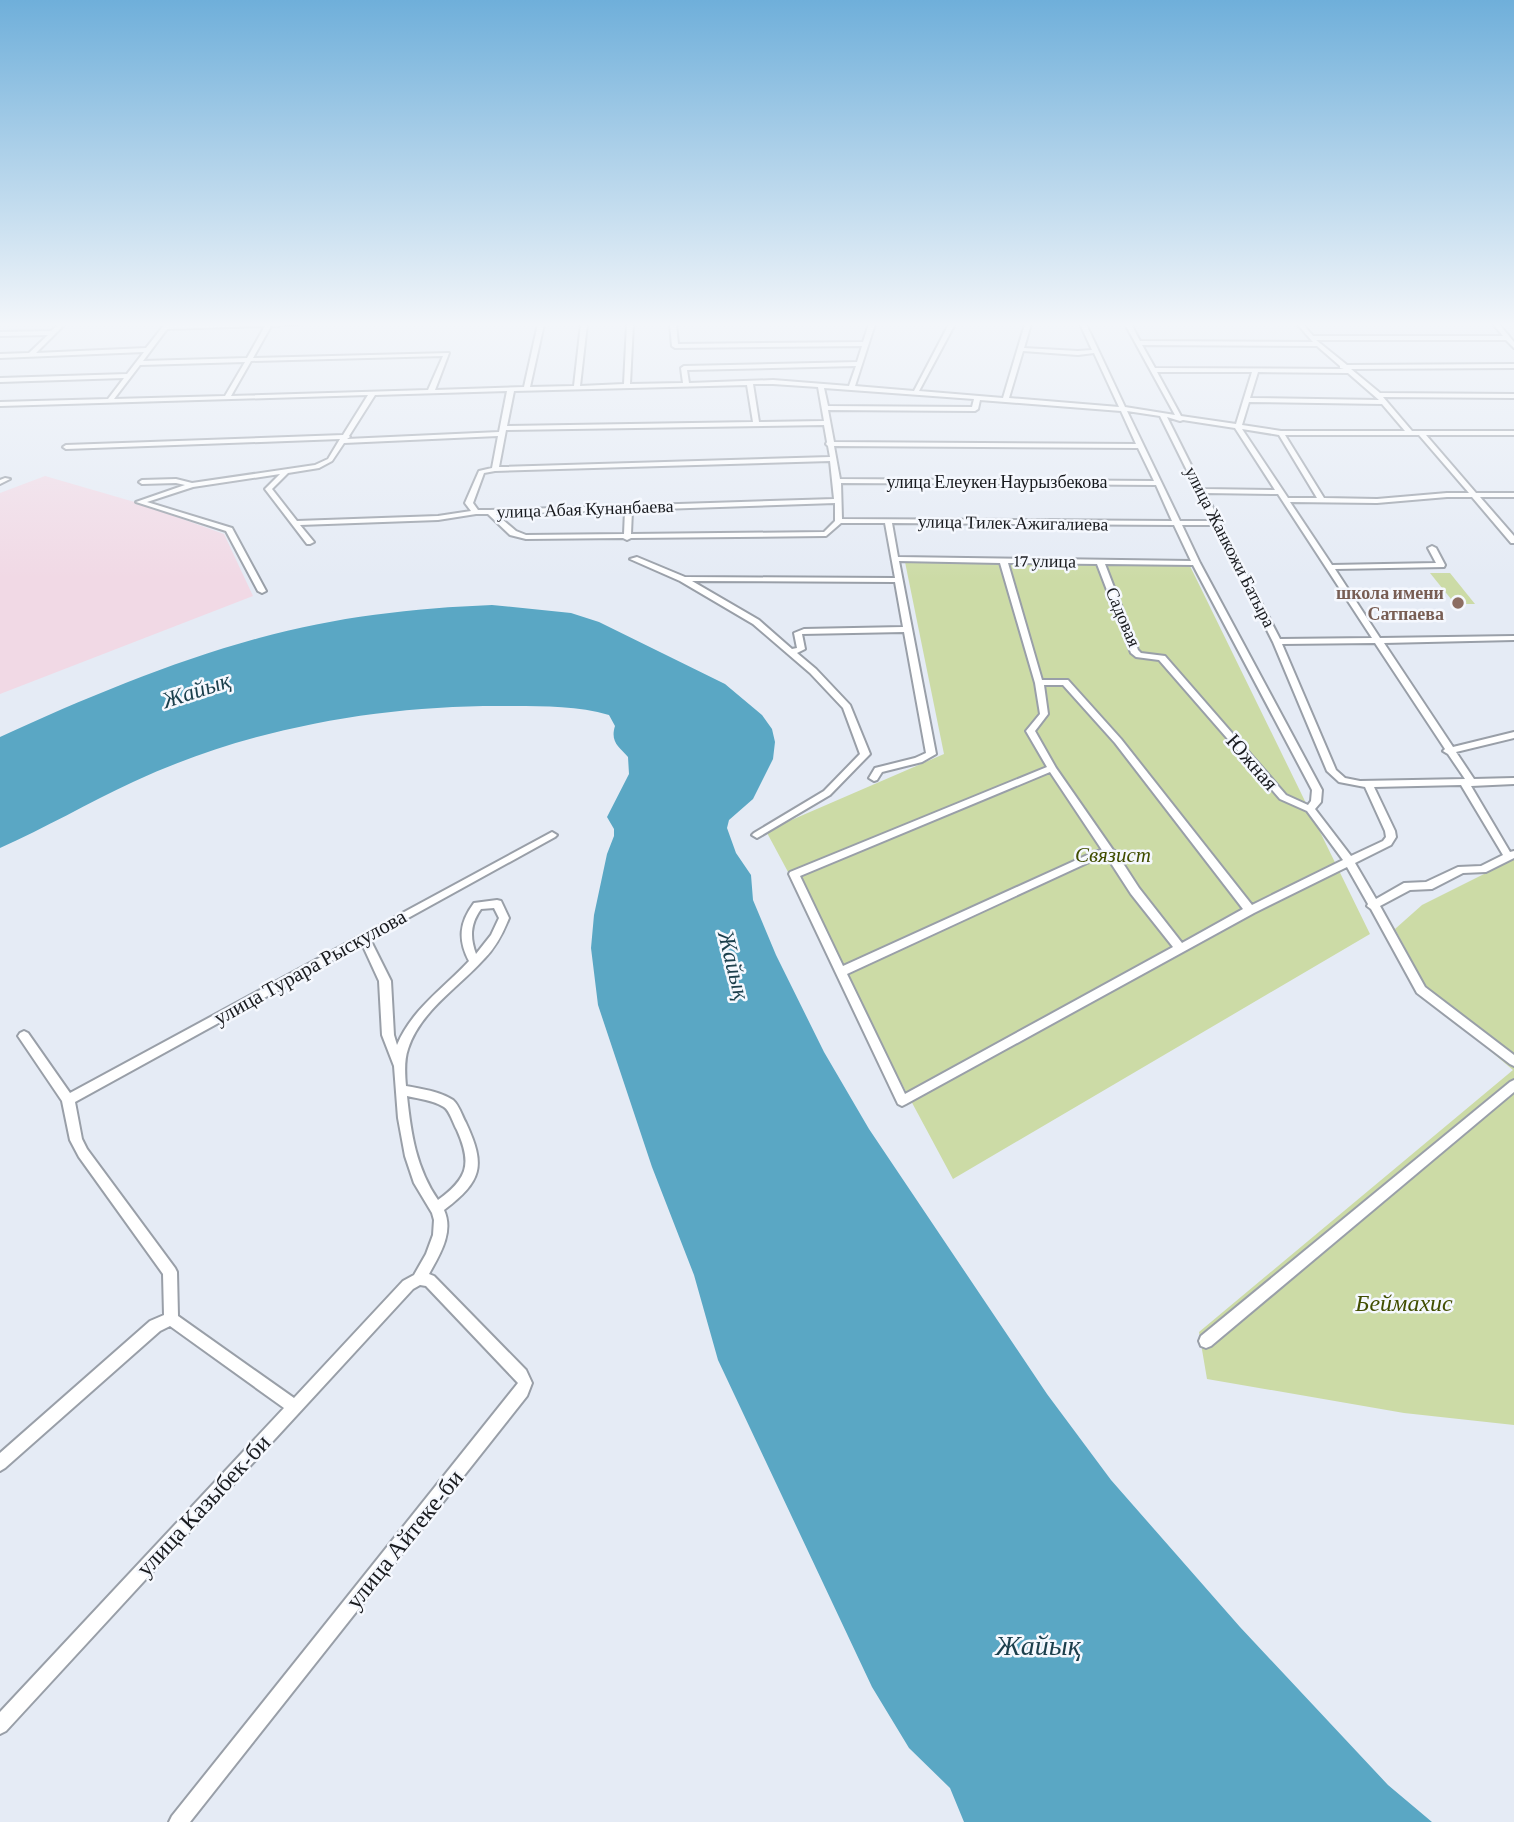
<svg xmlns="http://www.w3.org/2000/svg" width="1514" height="1822" font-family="'Crimson Pro',serif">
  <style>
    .industrial { fill: #f1d9e5 }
    .green { fill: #ccdba6 }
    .water { fill: #5aa7c4 }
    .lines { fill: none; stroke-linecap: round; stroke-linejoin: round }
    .minor-casing { stroke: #999fa8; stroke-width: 4 }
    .minor { fill: #fff; fill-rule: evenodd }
    .education-dot { fill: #8d6e63; stroke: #f5f8fe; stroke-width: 2.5 }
    .labels { text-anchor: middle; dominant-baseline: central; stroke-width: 5; stroke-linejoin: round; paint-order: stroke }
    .far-street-label { font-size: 18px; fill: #191b1f; stroke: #f5f8fe }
    .far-education-label { font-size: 18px; font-weight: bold; fill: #785e54; stroke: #f5f8fe; text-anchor: end }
    .street-label { font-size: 21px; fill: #191b1f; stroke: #f5f8fe }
    .park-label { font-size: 21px; font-style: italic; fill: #414e01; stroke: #f5f8fe }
    .water-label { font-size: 23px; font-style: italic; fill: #1b3f4c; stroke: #f5f8fe }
    .near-park-label { font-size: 24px; font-style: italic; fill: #414e01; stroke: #f5f8fe }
    .near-street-label { font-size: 24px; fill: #191b1f; stroke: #f5f8fe }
    .near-water-label { font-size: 28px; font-style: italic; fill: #1b3f4c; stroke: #f5f8fe }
  </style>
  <rect width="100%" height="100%" fill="#e5ebf5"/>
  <path class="industrial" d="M45 476 138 503 224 534 253 596 0 694V493Z"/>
  <g class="green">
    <path d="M905 562 1190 566 1370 934 953 1179 766 831 944 754Z"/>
    <path d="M1430 573H1450L1475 604H1455Z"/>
    <path d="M1514 859V1425L1404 1413 1207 1379 1199 1332 1513 1070 1435 1004 1395 929 1422 905Z"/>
  </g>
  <path class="water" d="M492 605 571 613 599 622 725 684 762 715 772 729 775 742 773 759 753 799 729 820 727 828 736 853 751 875 753 900 776 955 824 1052 869 1129 1047 1394 1111 1480 1240 1627 1388 1785 1432 1822H964L950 1788 909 1748 872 1687 718 1360 694 1275 652 1167 598 1005 591 948 594 915 607 854 614 836V829L607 817 629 774 628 757C619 747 610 742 615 726L609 715C579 706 545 706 514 706 385 704 251 727 133 782 88 803 45 828 0 848V737C83 699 171 662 259 638 335 617 414 608 492 605Z"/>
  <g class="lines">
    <g class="minor-casing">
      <g id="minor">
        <path d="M59 324H65L36 353 146 348 165 324H299L271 326 253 358 449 353 435 390 524 387 538 324H544L530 387 574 386 581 324H587L580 386 624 384 627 324H633L630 384 683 383 681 368 684 366 857 362 862 346 675 348 672 346 670 324H676L678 344 863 342 869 324H875L855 386 914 391 949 324H955L919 391 1003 398 1025 324H1031L1024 348 1078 351 1092 350 1080 324H1086L1125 407 1175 415 1125 324H1131L1140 341 1313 342 1297 324H1303L1313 336H1503L1493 324H1499L1514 342V348L1506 340H1316L1347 365 1514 364V368L1351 369 1380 393 1514 394V398L1383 397 1412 431H1514V435H1426L1476 493H1514V497H1480L1514 536V543H1511L1472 497H1447L1377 503 1290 502 1332 565 1436 563 1428 548 1432 546 1436 548 1445 565 1444 567 1335 569 1380 638 1514 636V640L1384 643 1453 747 1514 732V738L1456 752 1474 779 1514 778V784L1471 786 1510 852 1514 851V858L1486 872 1463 873 1432 889 1410 890 1380 906 1425 987 1514 1055V1066L1510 1064 1417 993 1371 909 1367 906 1368 904 1347 867 1254 913 906 1104 902 1106 898 1104 789 874 790 872 1047 767 1026 731 1040 714 1035 683 1000 563 899 561 936 754 922 762 882 772 877 780 874 781 869 778 875 768 915 758 926 753 904 632 802 634 805 649 797 653 816 669 850 705 870 754 830 795 757 838 752 835 754 833 824 791 860 754 843 708 810 673 753 624 680 581 630 559 637 557 685 577 895 578 885 523H841L826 536 631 538 627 540 623 538 526 539 510 535 488 514H476L438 520 300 525 314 542 310 544H307L265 489 280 474 193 487 147 502 232 528 266 591 262 593 258 591 226 531 136 502 185 485 176 483 142 484 139 482 142 480 176 479 192 483 315 465 328 459 340 439 66 449 63 447 66 445 343 435 368 395 0 406V402L108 399 124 378 0 382V378L127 374 144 352 0 358V354L29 353 48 335 0 336V332L51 331ZM265 326 247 358 143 361 167 329ZM1142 345 1317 346 1340 366V368L1344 369 1155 368ZM1023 351 1078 355 1094 353 1119 407 1009 398ZM443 356 428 390 231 396 251 361ZM245 362 225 396 114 399 140 365ZM856 366 849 386 773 380 689 383 687 370ZM1157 372H1252L1236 424 1181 416ZM1258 372 1348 373 1379 400 1250 398ZM753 384H773L818 387 824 421 759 422ZM747 385 753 422 507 426 514 391ZM824 388 974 399 972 407 828 406ZM507 391 499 432 347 439 350 437 349 436 375 395ZM980 400 1121 411 1136 444 834 442 828 410 975 411 978 409ZM1249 402 1382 404 1405 431H1281L1242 425ZM1127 411 1160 416 1212 521H1180ZM1167 417 1180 421 1183 420 1235 428 1275 490 1203 489ZM824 425 827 442 826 444 828 446 830 457 499 467 506 430ZM1242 429 1279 435 1317 498H1288ZM1285 435H1419L1469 493H1447L1377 499 1324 498ZM498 436 492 468 479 471 465 503 471 511 438 516 297 521 272 489 288 473 319 468 332 461 344 443ZM834 446 1138 448 1154 481 840 479ZM830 461 834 499 490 510H478L473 503 484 473 495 471ZM841 483 1156 485 1172 521 842 519ZM1205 493 1278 494 1372 638 1280 639 1221 525 1223 523 1220 521ZM835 503V521L824 532 631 534 632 510ZM625 510 624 534 526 535 516 531 496 514ZM892 523 1174 525 1191 561 898 557ZM1182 525H1214L1273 642 1327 771 1339 782 1365 787 1385 831 1386 837 1383 841 1351 856 1315 809 1321 802 1322 790 1200 563ZM1008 563 1097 564 1131 653 1136 657 1159 660 1280 799 1307 811 1343 860 1252 905 1121 739 1068 680H1042ZM1105 564 1193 565 1312 790 1311 801 1308 805 1286 795 1165 656 1141 653 1138 650ZM692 581 895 582 903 627 804 629 794 633 797 648 792 649 759 620ZM1375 643 1445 749 1443 751 1448 754 1465 779 1360 781 1345 778 1336 770 1282 644ZM1044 685H1063L1115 743 1243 909 1182 943 1139 888 1115 851 1113 850 1056 768 1035 731 1048 714ZM1050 772 1102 850 1094 852 843 966 800 876ZM1461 785 1503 855 1481 866 1458 867 1426 882 1404 883 1376 899 1355 863 1391 845 1396 837 1395 831 1374 787ZM1100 857H1107L1131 894 1173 947 905 1094 847 974Z"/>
        <path d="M5 478 10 479 0 484V480Z"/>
        <path d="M552 832 557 835 555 837 370 939 391 981 394 1035 397 1045C412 1009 444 988 469 961 458 940 459 923 474 903L497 900 501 901 509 918C503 933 496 947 484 959 459 987 420 1011 408 1049 404 1060 405 1074 406 1086 422 1089 439 1091 453 1100 459 1105 462 1116 466 1123 486 1166 482 1181 444 1210 454 1232 440 1254 429 1274L434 1276 526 1370 532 1383 527 1396 190 1822H169L172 1816 518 1383 426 1286 420 1285 413 1289 6 1731 0 1734V1712L284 1408 170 1326 160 1331 5 1468 0 1471V1453L150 1321 164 1315 163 1274 79 1157 70 1140 62 1101 18 1036 20 1033 24 1031 28 1033 70 1093ZM494 908 499 918 491 935 476 954C470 938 470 924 481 909ZM362 944 379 981 382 1035 394 1066 398 1118 405 1156 414 1183 432 1213 434 1220 433 1235 426 1254 414 1275 403 1281 294 1398 178 1316 177 1272 175 1268 87 1149 82 1139 75 1102ZM407 1096C419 1099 433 1100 444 1107 450 1111 453 1123 457 1130 472 1164 468 1178 438 1200 416 1168 411 1134 407 1096Z"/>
        <path d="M1514 1080V1092L1211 1346 1206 1348 1201 1346 1199 1341 1201 1336 1510 1082Z"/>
      </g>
    </g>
    <use href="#minor" class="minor"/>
  </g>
  <linearGradient id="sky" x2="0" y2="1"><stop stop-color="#6fafda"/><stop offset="0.56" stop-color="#f3f6fa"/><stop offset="1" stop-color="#f3f6fa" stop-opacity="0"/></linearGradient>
  <rect width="1514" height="579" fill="url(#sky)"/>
  <circle class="education-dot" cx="1458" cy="603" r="7"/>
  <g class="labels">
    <g class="far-street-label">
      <text x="997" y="482">улица Елеукен Наурызбекова</text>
      <text transform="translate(585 509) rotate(-2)">улица Абая Кунанбаева</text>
      <text transform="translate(1013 523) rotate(1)">улица Тилек Ажигалиева</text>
      <text transform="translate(1230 547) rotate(63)">улица Жанкожи Батыра</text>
      <text transform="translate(1045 561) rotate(1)">17 улица</text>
      <text transform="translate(1123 617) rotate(67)">Садовая</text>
    </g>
    <g class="far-education-label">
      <text x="1444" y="593">школа имени<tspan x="1444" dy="21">Сатпаева</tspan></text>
    </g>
    <g class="street-label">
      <text transform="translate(1252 762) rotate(49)">Южная</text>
      <text transform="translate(310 967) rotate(-29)">улица Турара Рыскулова</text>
    </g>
    <g class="park-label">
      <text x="1113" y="855">Связист</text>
    </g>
    <g class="water-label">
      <text transform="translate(196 690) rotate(-18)">Жайық</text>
      <text transform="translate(734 965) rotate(76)">Жайық</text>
    </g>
    <g class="near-park-label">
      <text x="1404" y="1302">Беймахис</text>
    </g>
    <g class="near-street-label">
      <text transform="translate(203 1505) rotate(-47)">улица Казыбек-би</text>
      <text transform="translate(404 1539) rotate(-51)">улица Айтеке-би</text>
    </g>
    <g class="near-water-label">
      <text x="1038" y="1645">Жайық</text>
    </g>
  </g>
</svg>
